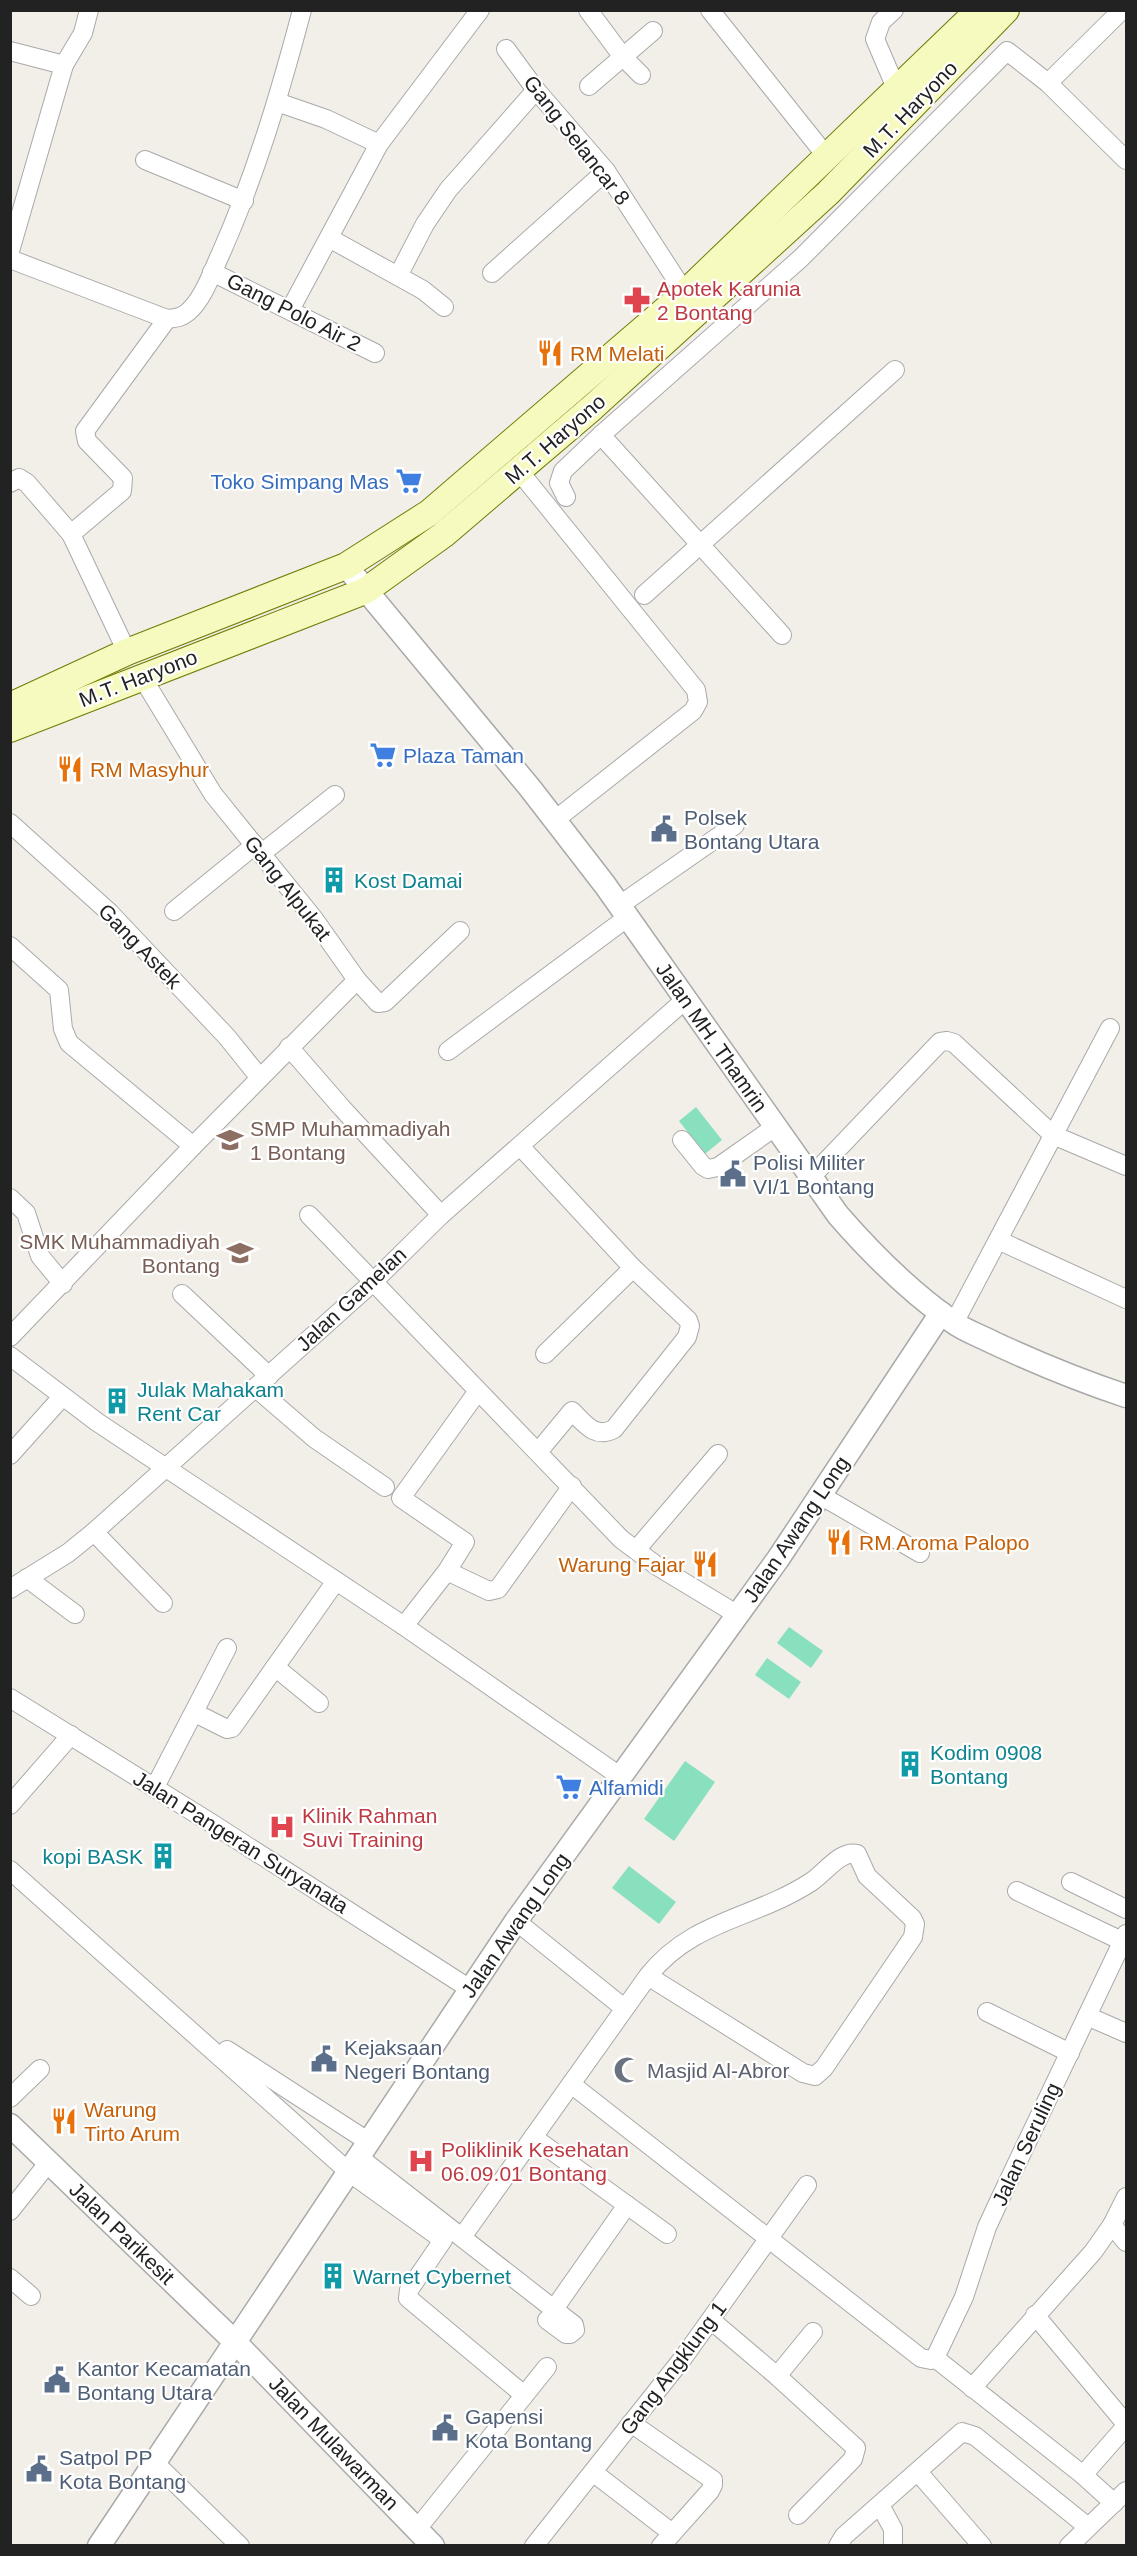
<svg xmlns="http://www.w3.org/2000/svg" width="1137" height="2556" font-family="Helvetica,sans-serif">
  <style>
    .pitch { fill: #88e0be }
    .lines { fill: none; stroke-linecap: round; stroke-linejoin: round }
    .minor-casing { stroke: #a9a9a9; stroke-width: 20 }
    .tertiary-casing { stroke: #a9a9a9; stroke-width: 25 }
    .secondary-casing { stroke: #707d05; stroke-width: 28 }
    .minor { stroke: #fff; stroke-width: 18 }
    .tertiary { stroke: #fff; stroke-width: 22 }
    .secondary { stroke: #f7fabf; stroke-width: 26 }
    .labels { text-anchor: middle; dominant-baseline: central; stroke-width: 4.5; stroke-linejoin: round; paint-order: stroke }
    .street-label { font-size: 21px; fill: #222; stroke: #fff }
    .health-label { font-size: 21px; fill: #be3a42; stroke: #fff; text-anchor: start }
    .food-label { font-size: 21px; fill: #c56008; stroke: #fff; text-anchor: start }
    .shop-label { font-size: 21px; fill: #366cbe; stroke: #fff; text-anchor: start }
    .service-label { font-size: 21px; fill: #4e5e75; stroke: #fff; text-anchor: start }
    .culture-label { font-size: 21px; fill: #0d838f; stroke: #fff; text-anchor: start }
    .education-label { font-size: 21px; fill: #785e54; stroke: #fff; text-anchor: start }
    .worship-label { font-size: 21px; fill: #5b616d; stroke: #fff; text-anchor: start }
  </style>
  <rect width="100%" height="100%" fill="#f2efe9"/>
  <g class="pitch">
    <path d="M696 1107 722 1140 705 1154 679 1121Z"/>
    <path d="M789 1627 823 1651 811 1668 777 1643Z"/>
    <path d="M767 1658 801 1682 789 1699 755 1675Z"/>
    <path d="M685 1761 715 1782 674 1841 644 1819Z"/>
    <path d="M629 1866 676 1902 659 1924 612 1888Z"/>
  </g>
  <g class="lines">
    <g class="minor-casing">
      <g id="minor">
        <path d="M588 10 623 57 641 75"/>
        <path d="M710 10 827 157"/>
        <path d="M894 10 881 22 875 39 896 88"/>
        <path d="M506 49 536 90 606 171 685 293"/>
        <path d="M10 51 64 65"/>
        <path d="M1048 83 1122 10"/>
        <path d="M589 86 653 31"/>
        <path d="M277 102 326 119 379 144"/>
        <path d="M145 160 244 201"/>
        <path d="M329 238 423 290 444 307"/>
        <path d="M10 251 64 65 83 33 89 10"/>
        <path d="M10 259 167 319C175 318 181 318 188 312 204 298 212 272 221 253 256 174 280 93 302 10"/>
        <path d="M212 272 375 353"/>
        <path d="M492 273 606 171"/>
        <path d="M398 276 425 224 448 190 536 90"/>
        <path d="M290 310 379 144 480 10"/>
        <path d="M601 435 782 635"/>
        <path d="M519 471 696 690 698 702 693 711 555 820"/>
        <path d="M10 483 19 478 27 483 71 534"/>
        <path d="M566 497 559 483 563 471 601 435 801 258 1007 51 1048 83 1126 160"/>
        <path d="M644 595 895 370"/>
        <path d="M127 652 71 534 122 491 123 478 87 441 85 431 167 319"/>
        <path d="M142 677 213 794 314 919 357 980 378 1003 385 1002 460 931"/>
        <path d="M10 823 110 913 227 1037 260 1078"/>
        <path d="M262 853 335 795"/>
        <path d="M620 905 735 825"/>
        <path d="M174 911 255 845"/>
        <path d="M10 946 59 990 63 1029 69 1043 193 1146"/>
        <path d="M289 1047 342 1108 441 1215"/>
        <path d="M448 1051 628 917"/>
        <path d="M682 1140 703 1166 708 1169 718 1167 775 1127"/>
        <path d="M520 1146 633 1268 688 1320 690 1326 687 1337 614 1429C595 1439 585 1424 572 1411L538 1452"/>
        <path d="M811 1177 940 1042 947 1041 954 1043 1053 1135 1126 1166"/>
        <path d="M10 1198 26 1213 40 1256 63 1284"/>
        <path d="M309 1215 621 1539 657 1566 738 1615"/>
        <path d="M998 1240 1126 1299"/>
        <path d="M182 1294 269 1376"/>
        <path d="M954 1323 1110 1028"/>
        <path d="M10 1337 193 1146 357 980"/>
        <path d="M545 1354 633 1268"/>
        <path d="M10 1356 97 1422 404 1626 621 1777"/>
        <path d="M256 1388 314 1438 385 1487"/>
        <path d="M10 1455 62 1397"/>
        <path d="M820 1495 920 1553"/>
        <path d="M94 1532 163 1603"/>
        <path d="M636 1550 718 1454"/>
        <path d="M447 1571 465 1542 401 1498 478 1391"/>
        <path d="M27 1578 75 1614"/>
        <path d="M10 1589 68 1553 94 1532 373 1282 441 1215 685 1000"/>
        <path d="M404 1626 447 1571 489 1591 498 1589 572 1486"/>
        <path d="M275 1667 319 1703"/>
        <path d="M10 1698 208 1821 470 1989"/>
        <path d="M195 1713 227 1729 232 1728 336 1581"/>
        <path d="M155 1787 227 1648"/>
        <path d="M10 1805 71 1735"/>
        <path d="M10 1870 350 2173 443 2240 409 2290 408 2298 524 2395"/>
        <path d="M1071 1882 1126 1909"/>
        <path d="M1017 1891 1124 1942"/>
        <path d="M516 1921 624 2008"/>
        <path d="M987 2012 1070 2053"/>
        <path d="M1087 2016 1126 2033"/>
        <path d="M227 2050 369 2142"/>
        <path d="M571 2084 921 2358 931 2360 935 2358"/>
        <path d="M10 2098 40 2069"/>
        <path d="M533 2137 667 2234"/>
        <path d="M360 2158 574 2325 575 2330 570 2334H566L547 2320"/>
        <path d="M10 2211 49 2162"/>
        <path d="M1112 2225 1126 2197"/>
        <path d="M462 2237 648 1976C692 1920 754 1919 811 1882 825 1873 840 1850 857 1854L867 1876 912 1918 915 1924 913 1937 824 2068 815 2076 803 2073 648 1976"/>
        <path d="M10 2278 31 2296"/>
        <path d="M554 2309 627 2205"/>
        <path d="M1035 2315 1126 2424"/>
        <path d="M711 2320 777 2376 856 2448 853 2459 798 2515"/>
        <path d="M935 2358 964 2297 987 2227 999 2201 1126 1934"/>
        <path d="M935 2358 1083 2475"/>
        <path d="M777 2376 813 2332"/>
        <path d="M972 2388 1093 2252 1112 2225 1126 2242"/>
        <path d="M631 2423 713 2480V2485L710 2491 661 2546"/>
        <path d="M154 2462 240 2546"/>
        <path d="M918 2472 982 2546"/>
        <path d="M594 2473 672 2533"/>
        <path d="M1114 2503 1083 2475 1126 2426"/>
        <path d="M880 2505 893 2529V2546"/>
        <path d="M417 2529 547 2367"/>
        <path d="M534 2546 683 2358 807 2185"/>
        <path d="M838 2546 844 2536 962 2432 975 2436 1088 2527"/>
        <path d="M1069 2546 1126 2491"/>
      </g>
    </g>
    <g class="tertiary-casing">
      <g id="tertiary">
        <path d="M346 566 530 788 605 885 838 1215C872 1254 910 1292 953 1322 965 1331 981 1336 994 1343 1037 1363 1081 1381 1126 1396"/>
        <path d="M10 2125 234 2341 433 2546"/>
        <path d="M99 2546 516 1921 778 1559 941 1313"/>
      </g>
    </g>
    <g class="secondary-casing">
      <g id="secondary">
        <path d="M10 706 127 652 346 566 429 513 685 293 979 10"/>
        <path d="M10 729 365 591 443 535 593 407 828 193 1006 10"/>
      </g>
    </g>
    <use href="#minor" class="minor"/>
    <use href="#tertiary" class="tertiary"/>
    <use href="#secondary" class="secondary"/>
  </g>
  <defs>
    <g id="pharmacy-bare" transform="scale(2.07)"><path d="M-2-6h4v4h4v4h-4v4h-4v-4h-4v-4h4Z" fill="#e0444e" stroke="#fff" stroke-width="2.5" paint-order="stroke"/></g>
    <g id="restaurant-bare" transform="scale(2.07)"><path d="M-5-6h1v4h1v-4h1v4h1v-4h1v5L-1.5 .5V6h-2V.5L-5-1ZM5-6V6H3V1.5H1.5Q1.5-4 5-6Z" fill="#e8710a" stroke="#fff" stroke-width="2.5" paint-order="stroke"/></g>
    <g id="supermarket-bare" transform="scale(2.07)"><path d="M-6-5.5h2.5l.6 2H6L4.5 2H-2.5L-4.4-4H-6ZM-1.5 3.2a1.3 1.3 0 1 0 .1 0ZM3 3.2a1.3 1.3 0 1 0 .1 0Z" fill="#3f7fe0" stroke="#fff" stroke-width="2.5" paint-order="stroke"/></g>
    <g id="civic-bare" transform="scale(2.07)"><path d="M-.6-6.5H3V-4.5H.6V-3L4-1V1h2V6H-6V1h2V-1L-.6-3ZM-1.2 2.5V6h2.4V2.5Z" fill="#5c6f8a" stroke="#fff" stroke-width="2.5" paint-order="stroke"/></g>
    <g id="building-bare" transform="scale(2.07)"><path d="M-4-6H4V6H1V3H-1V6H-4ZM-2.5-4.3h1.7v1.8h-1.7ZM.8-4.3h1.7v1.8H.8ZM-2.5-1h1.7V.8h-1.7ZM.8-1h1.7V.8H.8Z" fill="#0f9aa8" stroke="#fff" stroke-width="2.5" paint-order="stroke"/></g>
    <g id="school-bare" transform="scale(2.07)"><path d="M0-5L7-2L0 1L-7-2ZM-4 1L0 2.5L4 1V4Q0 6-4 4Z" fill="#8d6e63" stroke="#fff" stroke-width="2.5" paint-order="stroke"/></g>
    <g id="hospital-bare" transform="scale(2.07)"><path d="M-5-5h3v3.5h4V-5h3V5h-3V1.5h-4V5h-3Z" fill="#e0444e" stroke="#fff" stroke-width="2.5" paint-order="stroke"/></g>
    <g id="mosque-bare" transform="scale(2.07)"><path d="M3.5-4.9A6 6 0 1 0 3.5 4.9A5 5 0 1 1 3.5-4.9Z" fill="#6b7280" stroke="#fff" stroke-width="2.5" paint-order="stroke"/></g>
  </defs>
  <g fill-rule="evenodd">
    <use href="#pharmacy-bare" x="637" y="300"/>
    <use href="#restaurant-bare" x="550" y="353"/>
    <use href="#supermarket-bare" x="409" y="481"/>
    <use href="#supermarket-bare" x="383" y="755"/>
    <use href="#restaurant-bare" x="70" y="769"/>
    <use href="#civic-bare" x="664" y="829"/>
    <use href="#building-bare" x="334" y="880"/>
    <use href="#school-bare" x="230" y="1140"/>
    <use href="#civic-bare" x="733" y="1174"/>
    <use href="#school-bare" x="240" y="1253"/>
    <use href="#building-bare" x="117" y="1401"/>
    <use href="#restaurant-bare" x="839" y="1542"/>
    <use href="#restaurant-bare" x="705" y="1564"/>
    <use href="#building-bare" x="910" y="1764"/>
    <use href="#supermarket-bare" x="569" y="1787"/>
    <use href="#hospital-bare" x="282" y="1827"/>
    <use href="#building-bare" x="163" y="1856"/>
    <use href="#civic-bare" x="324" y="2059"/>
    <use href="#mosque-bare" x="627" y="2070"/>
    <use href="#restaurant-bare" x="64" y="2121"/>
    <use href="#hospital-bare" x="421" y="2161"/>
    <use href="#building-bare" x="333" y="2276"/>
    <use href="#civic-bare" x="57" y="2380"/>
    <use href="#civic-bare" x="445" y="2428"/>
    <use href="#civic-bare" x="39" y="2469"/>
  </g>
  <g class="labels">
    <g class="street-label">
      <text transform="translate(910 109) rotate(-46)">M.T. Haryono</text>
      <text transform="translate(577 140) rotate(52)">Gang Selancar 8</text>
      <text transform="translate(294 312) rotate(27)">Gang Polo Air 2</text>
      <text transform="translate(555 439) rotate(-41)">M.T. Haryono</text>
      <text transform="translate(138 678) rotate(-21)">M.T. Haryono</text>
      <text transform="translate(288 888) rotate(52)">Gang Alpukat</text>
      <text transform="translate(140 946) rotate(46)">Gang Astek</text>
      <text transform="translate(712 1037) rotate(55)">Jalan MH. Thamrin</text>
      <text transform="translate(351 1299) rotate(-43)">Jalan Gamelan</text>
      <text transform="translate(796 1529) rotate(-56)">Jalan Awang Long</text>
      <text transform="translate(241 1842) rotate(32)">Jalan Pangeran Suryanata</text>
      <text transform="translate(515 1925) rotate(-55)">Jalan Awang Long</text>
      <text transform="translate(1026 2144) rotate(-65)">Jalan Seruling</text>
      <text transform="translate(122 2233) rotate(44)">Jalan Parikesit</text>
      <text transform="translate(673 2368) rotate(-53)">Gang Angklung 1</text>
      <text transform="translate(334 2443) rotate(46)">Jalan Mulawarman</text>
    </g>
    <g class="health-label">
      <text x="657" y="288">Apotek Karunia<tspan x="657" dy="24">2 Bontang</tspan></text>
      <text x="302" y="1815">Klinik Rahman<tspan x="302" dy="24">Suvi Training</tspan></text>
      <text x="441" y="2149">Poliklinik Kesehatan<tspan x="441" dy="24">06.09.01 Bontang</tspan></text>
    </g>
    <g class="food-label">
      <text x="570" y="353">RM Melati</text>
      <text x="90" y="769">RM Masyhur</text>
      <text x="859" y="1542">RM Aroma Palopo</text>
      <text x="685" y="1564" text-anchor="end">Warung Fajar</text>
      <text x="84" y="2109">Warung<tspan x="84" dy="24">Tirto Arum</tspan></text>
    </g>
    <g class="shop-label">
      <text x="389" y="481" text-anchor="end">Toko Simpang Mas</text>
      <text x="403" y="755">Plaza Taman</text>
      <text x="589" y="1787">Alfamidi</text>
    </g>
    <g class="service-label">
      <text x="684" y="817">Polsek<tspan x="684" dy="24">Bontang Utara</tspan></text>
      <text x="753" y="1162">Polisi Militer<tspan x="753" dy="24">VI/1 Bontang</tspan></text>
      <text x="344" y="2047">Kejaksaan<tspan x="344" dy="24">Negeri Bontang</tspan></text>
      <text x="77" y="2368">Kantor Kecamatan<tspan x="77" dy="24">Bontang Utara</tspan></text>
      <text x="465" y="2416">Gapensi<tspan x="465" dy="24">Kota Bontang</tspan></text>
      <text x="59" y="2457">Satpol PP<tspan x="59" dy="24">Kota Bontang</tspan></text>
    </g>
    <g class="culture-label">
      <text x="354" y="880">Kost Damai</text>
      <text x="137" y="1389">Julak Mahakam<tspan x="137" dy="24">Rent Car</tspan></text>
      <text x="930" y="1752">Kodim 0908<tspan x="930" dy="24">Bontang</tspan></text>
      <text x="143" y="1856" text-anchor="end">kopi BASK</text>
      <text x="353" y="2276">Warnet Cybernet</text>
    </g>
    <g class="education-label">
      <text x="250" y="1128">SMP Muhammadiyah<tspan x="250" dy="24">1 Bontang</tspan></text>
      <text x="220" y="1241" text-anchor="end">SMK Muhammadiyah<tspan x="220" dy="24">Bontang</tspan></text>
    </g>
    <g class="worship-label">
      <text x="647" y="2070">Masjid Al-Abror</text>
    </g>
  </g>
  <rect width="1137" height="2556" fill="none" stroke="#222222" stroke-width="24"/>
</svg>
